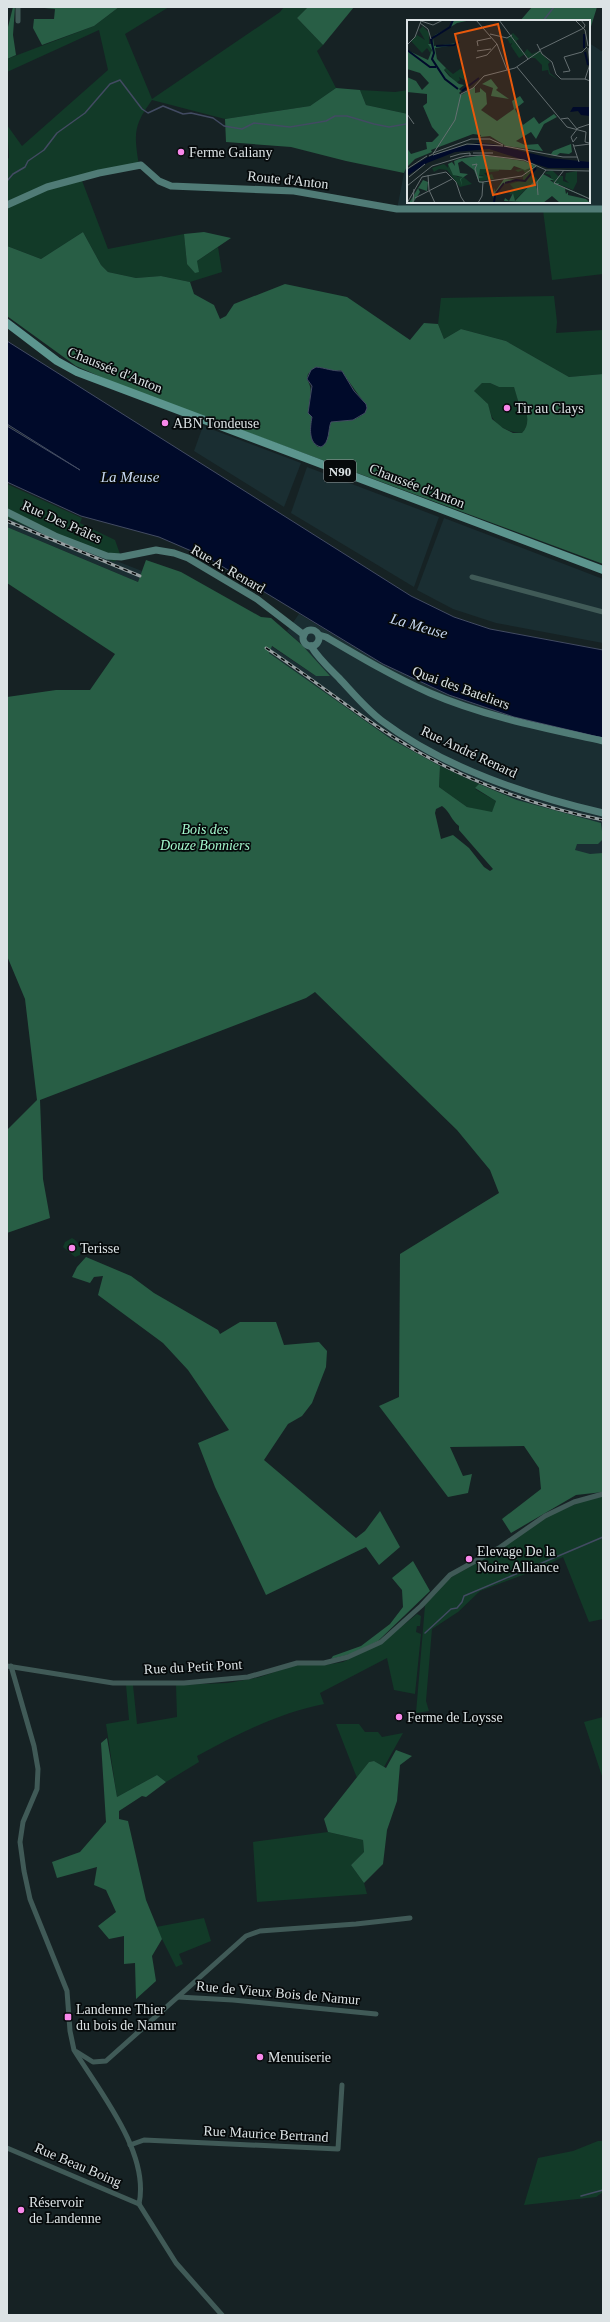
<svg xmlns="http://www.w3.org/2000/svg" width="610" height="2322" font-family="'Times New Roman',serif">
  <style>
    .built { fill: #1a2e32 }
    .green { fill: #123a28 }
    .forest { fill: #285e45; fill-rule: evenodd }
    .water { fill: #000a2a; stroke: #424b62 }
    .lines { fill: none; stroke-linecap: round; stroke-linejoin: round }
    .stream { stroke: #424b62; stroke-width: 1.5 }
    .street { stroke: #405a57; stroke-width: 5 }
    .secondary { stroke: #507b76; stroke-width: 7 }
    .primary { stroke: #5c958e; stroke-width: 8 }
    .rail-casing { stroke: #97a0a2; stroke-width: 3 }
    .rail { stroke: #060a0b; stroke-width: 1.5; stroke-dasharray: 4.5; stroke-linecap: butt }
    .poi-dot { fill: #f888ea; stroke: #060a0b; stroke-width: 1.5 }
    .labels { text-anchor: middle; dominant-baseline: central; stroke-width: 3.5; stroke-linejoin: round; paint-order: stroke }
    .shield { fill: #060a0b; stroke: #9ca2a4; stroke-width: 1 }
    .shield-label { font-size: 13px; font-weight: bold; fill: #dce3e5 }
    .poi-label { font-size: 14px; fill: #dce3e5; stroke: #060a0b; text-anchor: start }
    .street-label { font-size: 14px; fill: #dce3e5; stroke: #060a0b }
    .park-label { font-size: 14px; font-style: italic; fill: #a3f7cc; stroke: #060a0b }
    .water-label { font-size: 15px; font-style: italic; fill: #c9daf4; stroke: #060a0b }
    .inset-river { fill: none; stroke: #000a2a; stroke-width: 2 }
    .inset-road { fill: none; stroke: #656f71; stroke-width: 1 }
    .view { fill: #e8590c; fill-opacity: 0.15; stroke: #e8590c; stroke-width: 2 }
    .inset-edge { fill: none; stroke: #dce3e5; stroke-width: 2 }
  </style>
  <rect width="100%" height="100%" fill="#162224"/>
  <g class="built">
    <path d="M589 43 603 52V209H397L404 173 408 164V202H589Z"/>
    <path d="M203 426 301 463 284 507 194 451Z"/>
    <path d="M307 467 439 517 414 587 291 513Z"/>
    <path d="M7 518 142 571 138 582 7 527Z"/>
    <path d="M444 518 603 579V643L496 623 453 609 417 590Z"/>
    <path d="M299 614 383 664 449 695 514 717 603 738V874L579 869 517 800 440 766 391 739 269 653 271 646 316 676H329L302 645 287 631Z"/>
  </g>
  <g class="green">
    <path d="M119 7H169L125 34 152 99 280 12 284 7H308L297 18 323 45 317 51 336 88 310 106 225 119 152 100C133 126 134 134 139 165L81 178 108 249 184 234 187 264 197 261 218 247 222 272 190 282 161 276 136 278 108 272 101 265 83 232 41 259 7 246V159L9 158 7 125 22 146 108 70 99 30 7 72V59L94 26Z"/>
    <path d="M360 90 395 92 408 90V114L366 105Z"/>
    <path d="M543 210H603V274L552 280Z"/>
    <path d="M554 296 557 322 556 333 603 330V374L569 377 506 341 461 329 444 339 438 324 441 298Z"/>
    <path d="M482 383H490L499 387 514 386 519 404 525 407C528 417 529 426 522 433 511 433 497 427 492 417 490 413 489 405 486 402 482 398 477 397 474 391Z"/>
    <path d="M7 484 82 518 80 523 115 540 121 557 114 562 7 518Z"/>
    <path d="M440 766 479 784 475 789 496 801 492 813 467 807 439 787Z"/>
    <path d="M72 1238C79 1242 81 1248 80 1255L75 1257 63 1247 65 1242Z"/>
    <path d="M603 1496V1619L589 1622 563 1557 536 1570 480 1591 458 1612 432 1629 426 1701 429 1711 416 1713 425 1605 446 1580 484 1559 547 1516 583 1501Z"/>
    <path d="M417 1614 421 1616 420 1626H417L416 1632 421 1634 415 1694 394 1690 387 1658 320 1693 324 1704C279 1713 237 1734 197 1756L199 1762 166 1782 157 1775 117 1797 106 1724 129 1720 126 1685H133L137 1724 177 1717 176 1685 228 1683 260 1677 298 1664 325 1665 343 1662 380 1644Z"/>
    <path d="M603 1717V1779L584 1722Z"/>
    <path d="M336 1724H359L365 1732H378L382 1737 403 1733 384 1767 374 1761 369 1762 357 1778Z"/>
    <path d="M328 1832 363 1840 364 1852 351 1865 364 1883 367 1894 257 1902 253 1842Z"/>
    <path d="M204 1918 211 1941 179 1954 183 1964 176 1967 156 1927Z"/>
    <path d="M598 2141H603V2192L596 2197 524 2205 538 2158 573 2151Z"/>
  </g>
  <g class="forest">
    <path d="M13 7H15L13 35 16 55 7 59V31Z"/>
    <path d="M34 7H119L94 26 42 45 33 28 34 19H54L55 9Z"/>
    <path d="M308 7H354L323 45 297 18Z"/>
    <path d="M532 7H597L589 33V21H520Z"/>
    <path d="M336 88 360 90 366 105 408 114V164L404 173 346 161 291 147 226 142 225 119 310 106Z"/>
    <path d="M83 232 101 265 108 272 136 278 161 276 190 282 194 294 214 305 220 319 226 316 234 304 285 284 347 297 410 340 424 323 438 324 444 339 461 329 506 341 569 377 603 374V564L117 384 76 366 7 316V246L41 259ZM316 367C325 368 331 373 341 370 345 377 366 404 367 408 358 425 345 418 331 422L318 447C308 435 311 432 312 418 312 415 309 412 309 409 309 395 314 392 307 379L308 374ZM482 383H490L499 387H514L519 404 525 407C528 417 529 426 522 433H513L503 428 492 419 488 404 474 391Z"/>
    <path d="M204 232 231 238 197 261 199 272 195 273 187 264 184 234Z"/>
    <path d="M7 527 138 582 146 560 181 572 261 617 271 618 302 645 330 676H316L272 646 269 653 391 739 440 766 439 787 467 807 492 812 496 801 475 788 479 784 517 800 601 823 603 839 598 844H577L575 850 590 854 603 853V1492L576 1495 511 1533 502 1519 541 1489 539 1468 524 1446 450 1447 463 1476 472 1474 468 1493 448 1497 379 1406 399 1397 400 1254 499 1193 490 1170 457 1130 315 992 306 998 40 1100 43 1179 50 1218 7 1233V1130L37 1100 25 999 7 956V697L56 690H90L115 654 7 583ZM442 806C451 813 451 820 459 826V830L493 869 490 871 484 867 469 848 453 835 441 839 435 813 436 809Z"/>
    <path d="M86 1257 131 1276 154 1293 218 1330 220 1334 240 1322H276L284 1345 319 1342 327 1351 326 1367 312 1403 302 1416 288 1424 264 1460 356 1538 365 1531 380 1511 400 1547 379 1565 366 1547 266 1595 215 1487 198 1443 229 1430 188 1370 163 1343 98 1295 103 1276 94 1277 90 1283 72 1277 77 1267Z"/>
    <path d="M413 1561 430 1591 378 1641 351 1654 331 1659 333 1656 361 1646 390 1624 403 1607 402 1590 392 1578Z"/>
    <path d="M107 1738 117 1797 157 1775 166 1782 146 1797 142 1796 119 1811V1819L128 1821 146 1900 162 1939 152 1956 156 1981 136 1999 135 1963 124 1964V1936L109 1939 98 1926 116 1912 106 1890 94 1885 97 1867 57 1878 52 1862 80 1852 106 1822 101 1743Z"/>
    <path d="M396 1750 412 1756 400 1765 397 1801 387 1830 383 1864 364 1883 351 1865 364 1852 363 1840 328 1832 324 1819 369 1762 374 1761 386 1768Z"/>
  </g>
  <g class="water">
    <path d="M7 341 411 596 454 617 490 629 603 650V738L514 717 449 695 383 664 210 559 159 537 81 516 7 482V426L80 470 7 424Z"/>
    <path d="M316 367C326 368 331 371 342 371L354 391 366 404 367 408 365 413 353 420 331 422C328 429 330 443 321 447 308 444 310 428 312 417L308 413 312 386 307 379 311 370Z"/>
  </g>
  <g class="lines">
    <g class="stream">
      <path d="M543 21 554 7"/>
      <path d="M7 181 13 174 25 167 28 161 44 150 57 133 85 113 110 84 120 80 142 109 148 113 163 106 183 114 191 113 213 118 224 126 242 129 254 123 290 127 326 121 335 116H347L374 124 389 127 406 124"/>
      <path d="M425 1633 451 1609 457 1608 462 1602 464 1596 603 1537"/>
      <path d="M581 2196 603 2190"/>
    </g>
    <g class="street">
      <path d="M18 7V21"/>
      <path d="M472 577 603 612"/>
      <path d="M7 1666 113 1683H184L248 1677 297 1663H324L348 1657 381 1642 421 1606 450 1575 499 1548 545 1516 574 1502 603 1494"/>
      <path d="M11 1666 34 1746 38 1769 37 1789 23 1822 20 1842 24 1871 30 1899 67 1991 70 2031 74 2050C100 2092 150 2153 139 2204"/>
      <path d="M178 1997 233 2000 376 2014"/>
      <path d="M77 2052 93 2062 106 2061 246 1936 260 1931 356 1924 410 1918"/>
      <path d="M130 2145 144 2140 338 2149 342 2085"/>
      <path d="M7 2148 139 2204"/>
      <path d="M139 2204 176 2263 222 2315"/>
    </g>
    <g class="secondary">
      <path d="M7 205 47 187 99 173 141 165 159 181 171 186 294 191 397 209H603"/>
      <path d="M7 512 55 536 107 556 121 557 156 550 174 553 188 558 257 599 304 635"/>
      <circle cx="311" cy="638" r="8"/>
      <path d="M319 635 326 637C360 657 394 677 430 693 486 717 545 728 603 741"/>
      <path d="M311 646C318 658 329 668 339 678 353 693 366 709 382 721 446 769 527 795 603 813"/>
    </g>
    <path class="primary" d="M7 323 57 361 77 372 603 570"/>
    <g class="rail-casing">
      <g id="rail">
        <path d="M7 521 140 576"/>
        <path d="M266 648C310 677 351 710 395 738 458 778 530 805 603 820"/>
      </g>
    </g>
    <use href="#rail" class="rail"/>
  </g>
  <g class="poi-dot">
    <circle cx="181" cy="152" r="4"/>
    <circle cx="507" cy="408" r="4"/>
    <circle cx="165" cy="423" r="4"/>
    <circle cx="72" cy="1248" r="4"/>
    <circle cx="469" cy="1559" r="4"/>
    <circle cx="399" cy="1717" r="4"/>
    <rect x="64" y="2013" width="8" height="8" rx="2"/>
    <circle cx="260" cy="2057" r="4"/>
    <circle cx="21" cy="2210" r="4"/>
  </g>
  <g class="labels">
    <rect class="shield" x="324" y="460" width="32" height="22" rx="3"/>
    <g class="shield-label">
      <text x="340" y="471">N90</text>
    </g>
    <g class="poi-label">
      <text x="189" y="152">Ferme Galiany</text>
      <text x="515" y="408">Tir au Clays</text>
      <text x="173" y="423">ABN Tondeuse</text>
      <text x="80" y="1248">Terisse</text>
      <text x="477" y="1551">Elevage De la<tspan x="477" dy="16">Noire Alliance</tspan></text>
      <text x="407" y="1717">Ferme de Loysse</text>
      <text x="76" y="2009">Landenne Thier<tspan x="76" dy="16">du bois de Namur</tspan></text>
      <text x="268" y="2057">Menuiserie</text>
      <text x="29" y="2202">Réservoir<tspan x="29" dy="16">de Landenne</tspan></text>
    </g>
    <g class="street-label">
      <text transform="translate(288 180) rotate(6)">Route d'Anton</text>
      <text transform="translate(115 370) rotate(22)">Chaussée d'Anton</text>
      <text transform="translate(417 486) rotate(21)">Chaussée d'Anton</text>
      <text transform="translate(62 522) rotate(24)">Rue Des Prâles</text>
      <text transform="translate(228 569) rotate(30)">Rue A. Renard</text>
      <text transform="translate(461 688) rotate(20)">Quai des Bateliers</text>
      <text transform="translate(469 752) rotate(25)">Rue André Renard</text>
      <text transform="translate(193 1667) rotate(-3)">Rue du Petit Pont</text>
      <text transform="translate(278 1993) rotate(5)">Rue de Vieux Bois de Namur</text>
      <text transform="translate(266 2134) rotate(3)">Rue Maurice Bertrand</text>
      <text transform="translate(78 2165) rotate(23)">Rue Beau Boing</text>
    </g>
    <g class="park-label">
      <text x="205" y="829">Bois des<tspan x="205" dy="16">Douze Bonniers</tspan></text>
    </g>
    <g class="water-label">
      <text x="130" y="477">La Meuse</text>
      <text transform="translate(419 626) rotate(16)">La Meuse</text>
    </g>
  </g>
  <g transform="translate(407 20)">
    <rect width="183" height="183" fill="#162224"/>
    <path d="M16 6 22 13V26H25L26 20 24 34 20 28 15 33 4 21 10 15 18 20 12 10ZM106 13 112 19 109 21 117 33 120 29 125 34 132 31 143 42 141 44 143 53 152 60 142 54 141 50 135 51V45L128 38H121L118 34 112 38 104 26 105 23 103 24 100 18ZM39 48 46 54 53 49 56 50 59 61 52 57 53 60 49 63 37 49ZM37 144 41 148V144L46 154 51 157 54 155 65 164 53 167 40 150 32 149 27 152 25 148ZM130 146 125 154 130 159 129 167H127V161L107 181 106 173 104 175 102 173 107 169 103 164 116 160V156L119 154 116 150 111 152 108 150ZM73 149H92V151L77 153 80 156 85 154 87 159 73 161 72 158 77 155 71 156ZM145 150 151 156H156V161L162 163 158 159 159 153 170 151V162L166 170 146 162 143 155 137 153Z" fill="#123a28"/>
    <path d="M45 0H64L50 3 26 18 27 26 51 23 49 25 28 28 30 39 39 48 37 50 42 56 52 64 57 65 52 69 54 71 52 73 54 75 68 67V73L73 72V68L79 73 80 84 74 90 90 101 107 89 105 81 113 76 117 82 108 89 116 105 127 97 132 104 147 94 150 97 137 104 129 119 124 112 109 121 118 125 131 124 136 131 99 126 83 116 73 117 74 115 66 114 24 130 25 132 8 139 0 147V128L4 134 20 129 19 122H25L32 115 25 107 16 86 20 83V74L0 72V57L9 61 15 70 22 63 13 53 0 49V30L21 40 25 30 21 24H24L25 19 26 27V19L28 15 43 7ZM84 59 91 68 89 70 102 79 84 76 86 68 75 64ZM164 124 165 132 162 134 153 133 149 136 139 133 144 134 146 131ZM76 135 117 141 129 146 118 150 107 146 104 150 73 149 72 156 77 157 72 158V161L80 164 72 162 67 150 55 141 51 143 53 153 61 154 54 159 55 166 53 159 56 157 46 155 41 144 45 142 48 146 47 141 52 139ZM136 154 147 160H143L147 163H152L151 165 183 178 158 169 159 174 161 172V175L179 179 183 183H153L145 176 136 183 97 181 98 178 102 181 106 173 108 181 127 161 130 169 129 162ZM97 159 110 160 97 164 86 178 87 168 88 172ZM16 160 21 162 20 171 11 168 13 172 6 183H2Z" fill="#285e45"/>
    <path d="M166 87H183V96L174 95 171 91 163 92ZM71 123 86 124 143 138 183 142V148H141L82 129 48 132 20 143 0 156V150L21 137 50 127Z" fill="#000a2a"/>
    <path class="inset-river" d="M46 0 43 7 24 19 27 33 25 39 38 59 51 69M29 26 47 25 52 22M177 28V14M0 30 23 47H29M178 32 181 45M55 71 72 58M98 163 109 160 118 161 129 148M87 183 88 175 97 163"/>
    <path class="inset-road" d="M11 0 26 5 36 0M69 0 90 24 100 50M92 0 121 39M168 0 178 10 181 26M13 3 21 9 24 19M83 14 100 18 105 15M130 24 135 34 145 42 149 54 154 59H179M0 25 8 17 14 1M71 26 70 21 84 18M181 28 183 44 178 59 183 61M132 30 177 8 178 5 174 0M70 31 84 29M69 38 80 35 90 24M110 47 160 107 179 112M156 52 163 51 157 37 175 32 180 27M0 94 7 104M154 99 161 98 170 109M179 112 178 122 182 123M170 117 166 122 164 117 171 108 183 104M166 124 172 142M97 126 156 137H170M167 126 183 124M26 133 64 119H83L96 125M66 133H86M26 135 60 124 96 126M22 136 26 134 48 100 54 74 66 68 77 56 108 48 133 31M43 137 53 134 63 133V136M65 145 70 144 68 149 72 162H76M0 149 20 136M157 150 147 163 183 179M21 155 22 170 28 183M2 157 18 144M15 157 39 152 49 162 54 177 58 183M0 166 25 146 58 136 76 135 117 140 139 150 182 151M131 175 130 162 139 150M8 178 45 159M6 182 7 169M0 183 15 157M71 183 75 176 76 162 115 156 129 146"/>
    <path class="view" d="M91 4 128 165 86 175 48 14Z"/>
    <rect width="183" height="183" class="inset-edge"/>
  </g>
  <rect width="610" height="2322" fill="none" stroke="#dce3e5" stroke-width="16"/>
</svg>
